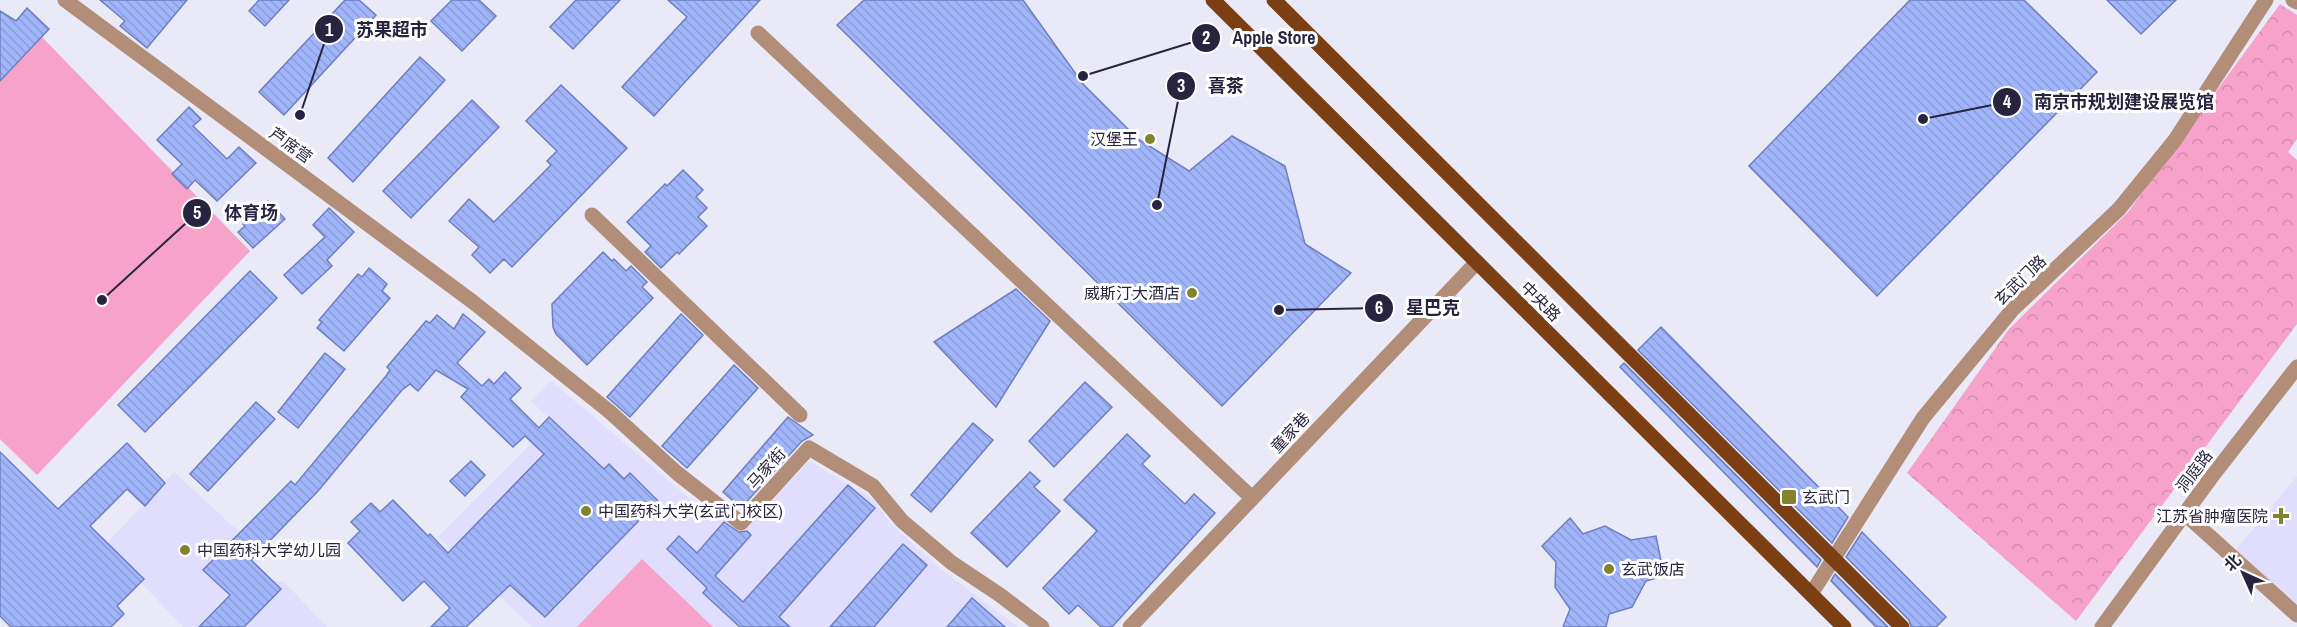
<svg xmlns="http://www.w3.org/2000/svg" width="2297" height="627" font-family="'Archivo Narrow','Noto Sans SC',sans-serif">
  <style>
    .built { fill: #e1ddfd }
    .grass { fill: #f6a2c9 }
    .park { fill: url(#park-crowns) }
    .building { fill: url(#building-back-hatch); stroke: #6d7fbf; stroke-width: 1.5 }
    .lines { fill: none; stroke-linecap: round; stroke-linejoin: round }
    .minor { stroke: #b28d78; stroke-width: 15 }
    .tertiary { stroke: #b28d78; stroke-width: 15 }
    .primary { stroke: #7c3e13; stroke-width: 15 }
    .poi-dot { fill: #81832d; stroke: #fff; stroke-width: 2 }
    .labels { text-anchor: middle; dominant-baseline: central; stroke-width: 6; stroke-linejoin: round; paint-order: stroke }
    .poi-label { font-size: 16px; fill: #28243f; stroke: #fff; text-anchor: start }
    .street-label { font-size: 16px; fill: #28243f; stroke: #fff }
    .leader { fill: none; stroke: #28243f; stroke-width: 2 }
    .callout-dot { fill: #28243f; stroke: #fff; stroke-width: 2 }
    .mark-label { font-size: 18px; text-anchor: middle; font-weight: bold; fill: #fff }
    .callout-label { font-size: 18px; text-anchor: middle; font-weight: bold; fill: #28243f; stroke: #fff; stroke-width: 6; stroke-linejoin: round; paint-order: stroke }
  </style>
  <defs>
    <pattern id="park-crowns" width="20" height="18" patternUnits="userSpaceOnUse" patternTransform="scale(1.5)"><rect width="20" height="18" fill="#f6a2c9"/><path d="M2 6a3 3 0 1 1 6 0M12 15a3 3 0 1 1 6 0" fill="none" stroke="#d38bae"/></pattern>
    <pattern id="building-back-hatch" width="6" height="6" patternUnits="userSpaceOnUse" patternTransform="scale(1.5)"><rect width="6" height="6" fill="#a1b6fa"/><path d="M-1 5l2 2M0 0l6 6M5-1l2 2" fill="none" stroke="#8b9cd7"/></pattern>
  </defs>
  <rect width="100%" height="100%" fill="#eae9f8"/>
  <g class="built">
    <path d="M551 381 687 496 741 535 809 461 873 499 890 523 942 570 1018 627H532L438 537 553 422 531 401Z"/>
    <path d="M174 472 264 555 197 627H183L105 545Z"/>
    <path d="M2297 476V615L2231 556Z"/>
    <path d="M274 581 284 582 327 627H228Z"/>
  </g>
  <g class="grass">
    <path d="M39 34 250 251 37 475 0 439V71Z"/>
    <path d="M642 559 713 627H577Z"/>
  </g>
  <path class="park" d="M2280 4 2297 15V139L2288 152 2297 160V324L2076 621 1907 473 2009 329 2128 212Z"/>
  <g class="building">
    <path d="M100 0H187L147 48 120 26 125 21Z"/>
    <path d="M259 0H289L265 26 249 11Z"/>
    <path d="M345 0H359L376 15 284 115 259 92Z"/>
    <path d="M452 0H479L496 16 462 51 431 21Z"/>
    <path d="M576 0H620L573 49 550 27Z"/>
    <path d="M668 0H760L654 116 622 87 687 17Z"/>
    <path d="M864 0H1023L1083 84 1138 139 1189 171 1232 136 1285 166 1305 244 1351 273 1222 406 837 25Z"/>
    <path d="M1910 0H2024L2097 72 1877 296 1749 166Z"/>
    <path d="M2107 0H2176L2141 34Z"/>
    <path d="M27 8 49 29 0 81V11L16 21Z"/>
    <path d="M420 57 445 80 353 182 328 158Z"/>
    <path d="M561 85 627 148 512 267 504 259 490 273 472 255 479 247 449 221 469 199 494 222 551 165 547 161 557 151 526 121Z"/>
    <path d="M472 100 499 127 411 218 383 191Z"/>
    <path d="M189 107 201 119 193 126 227 159 239 147 256 163 217 201 195 180 187 189 172 174 182 164 157 140Z"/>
    <path d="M683 170 703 190 696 197 707 208 698 217 707 226 679 254 677 252 661 268 645 252 651 246 627 222 665 184 667 186Z"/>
    <path d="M268 201 285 219 253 248 238 232 245 226 243 224Z"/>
    <path d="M329 208 354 232 327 260 332 266 302 294 284 275 325 237 313 225Z"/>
    <path d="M603 252 612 261 614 259 626 271 631 266 647 282 642 287 653 298 587 365 556 334 553 327 552 304Z"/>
    <path d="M369 268 387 284 382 291 390 298 344 351 317 328 322 322 319 320 358 274 362 277Z"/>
    <path d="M250 271 277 298 145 432 118 405Z"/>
    <path d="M1016 289 1050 321 996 407 934 342Z"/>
    <path d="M463 314 485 332 457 363 482 386 489 379 494 384 505 372 521 388 510 399 539 428 549 417 604 469 609 464 624 479 630 473 658 501 545 617 510 585 466 627H431L450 608 424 581 403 601 348 543 360 531 351 522 371 503 380 512 393 500 428 536 430 534 448 553 544 454 525 436 513 447 461 397 468 389 436 370 418 391 410 384 402 390 318 491 251 560 281 589 244 627H199L230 595 203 570 291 481 295 485 386 376 390 370 387 367 426 321 430 323 437 315 454 329Z"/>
    <path d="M681 314 703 335 630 417 607 397Z"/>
    <path d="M1661 327 1848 517 1832 543 1638 350Z"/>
    <path d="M325 353 345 369 298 428 278 412Z"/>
    <path d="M1624 363 1821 560 1817 567 1620 367Z"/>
    <path d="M734 365 758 388 687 468 662 446Z"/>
    <path d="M1085 382 1112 407 1054 467 1029 441Z"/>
    <path d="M256 402 275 419 208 491 190 474Z"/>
    <path d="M788 417 813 435 802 441 741 508 723 492Z"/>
    <path d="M973 423 993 440 931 512 911 495Z"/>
    <path d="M1127 434 1150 456 1142 464 1185 504 1194 494 1215 513 1112 627H1101L1078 605 1069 614 1043 588 1097 531 1064 500Z"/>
    <path d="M127 443 165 483 145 506 127 489 90 526 144 579 117 606 124 614 111 627H11L0 616V452L58 509Z"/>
    <path d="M471 461 485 475 465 496 450 481Z"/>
    <path d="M1030 472 1040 481 1034 487 1060 511 1007 567 971 533Z"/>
    <path d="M848 485 875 508 779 617 790 627H740L703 593 707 588 667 549 679 536 697 553 724 522 739 532 747 531 751 535 715 576 743 602Z"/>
    <path d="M1570 518 1583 534 1605 526 1631 540 1656 536 1664 576 1646 581 1632 607 1609 614 1606 627H1563L1570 609 1555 587 1556 562 1542 546Z"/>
    <path d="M1862 532 1946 617 1936 627H1911L1909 620 1846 557Z"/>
    <path d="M903 544 927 565 874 627H830Z"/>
    <path d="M1835 574 1888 627H1876L1831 581Z"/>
    <path d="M972 598 1005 627H947Z"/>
  </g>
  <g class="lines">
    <g class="minor">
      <path d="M65 0 473 302 610 412 677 473 741 523 809 448 873 486 902 521 952 563 1000 595 1042 627"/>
      <path d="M2293 0 2297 2"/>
      <path d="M758 33 1252 498"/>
      <path d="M592 215 800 415"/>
      <path d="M2185 514 2297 615"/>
      <path d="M1130 627 1477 262"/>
      <path d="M2102 627 2210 479 2297 367"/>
    </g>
    <path class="tertiary" d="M1811 594 1923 418 2013 309 2119 209 2175 140 2266 0"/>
    <g class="primary">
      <path d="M1213 0 1844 627"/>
      <path d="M1274 0 1902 627"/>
    </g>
  </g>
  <g class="poi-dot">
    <circle cx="1150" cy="139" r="6"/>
    <circle cx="1192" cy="293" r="6"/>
    <rect x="1781" y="489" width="16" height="16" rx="3"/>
    <circle cx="586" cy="511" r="6"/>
    <path d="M2278 507h6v6h6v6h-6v6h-6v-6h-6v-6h6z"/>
    <circle cx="185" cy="550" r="6"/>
    <circle cx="1609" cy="569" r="6"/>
  </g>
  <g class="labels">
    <g class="poi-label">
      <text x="1138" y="139" text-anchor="end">汉堡王</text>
      <text x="1180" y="293" text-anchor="end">威斯汀大酒店</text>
      <text x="1802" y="497">玄武门</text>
      <text x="598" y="511">中国药科大学(玄武门校区)</text>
      <text x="2268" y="516" text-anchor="end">江苏省肿瘤医院</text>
      <text x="197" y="550">中国药科大学幼儿园</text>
      <text x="1621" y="569">玄武饭店</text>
    </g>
    <g class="street-label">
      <text transform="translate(291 145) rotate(36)">芦席营</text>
      <text transform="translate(2020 280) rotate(-44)">玄武门路</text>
      <text transform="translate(1541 301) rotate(45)">中央路</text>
      <text transform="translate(1290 432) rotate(-47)">童家巷</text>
      <text transform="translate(766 468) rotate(-48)">马家街</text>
      <text transform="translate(2194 471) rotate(-53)">洞庭路</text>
    </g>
  </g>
  <path class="leader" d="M300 115L329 29M1083 76L1206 38M1157 205L1181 86M1923 119L2007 102M102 300L197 213M1279 310L1379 308"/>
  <g class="callout-dot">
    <circle cx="300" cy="115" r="6"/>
    <circle cx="1083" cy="76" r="6"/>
    <circle cx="1157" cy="205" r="6"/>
    <circle cx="1923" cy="119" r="6"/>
    <circle cx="102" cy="300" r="6"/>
    <circle cx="1279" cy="310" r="6"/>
    <circle cx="329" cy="29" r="15"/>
    <circle cx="1206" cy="38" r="15"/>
    <circle cx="1181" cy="86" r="15"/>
    <circle cx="2007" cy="102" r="15"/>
    <circle cx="197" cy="213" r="15"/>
    <circle cx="1379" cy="308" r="15"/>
  </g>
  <g class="mark-label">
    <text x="329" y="36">1</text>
    <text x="1206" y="44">2</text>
    <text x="1181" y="92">3</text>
    <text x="2007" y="108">4</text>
    <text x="197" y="219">5</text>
    <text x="1379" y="314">6</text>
  </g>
  <g class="callout-label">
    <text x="392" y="36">苏果超市</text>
    <text x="1274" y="44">Apple Store</text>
    <text x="1226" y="92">喜茶</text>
    <text x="2124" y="108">南京市规划建设展览馆</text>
    <text x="251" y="219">体育场</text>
    <text x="1433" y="314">星巴克</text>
  </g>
  <g transform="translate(2243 573) rotate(315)" stroke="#ffffff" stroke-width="4.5" paint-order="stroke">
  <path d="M0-4.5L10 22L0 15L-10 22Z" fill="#28243f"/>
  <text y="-9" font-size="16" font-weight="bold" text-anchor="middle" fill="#28243f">北</text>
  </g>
</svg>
